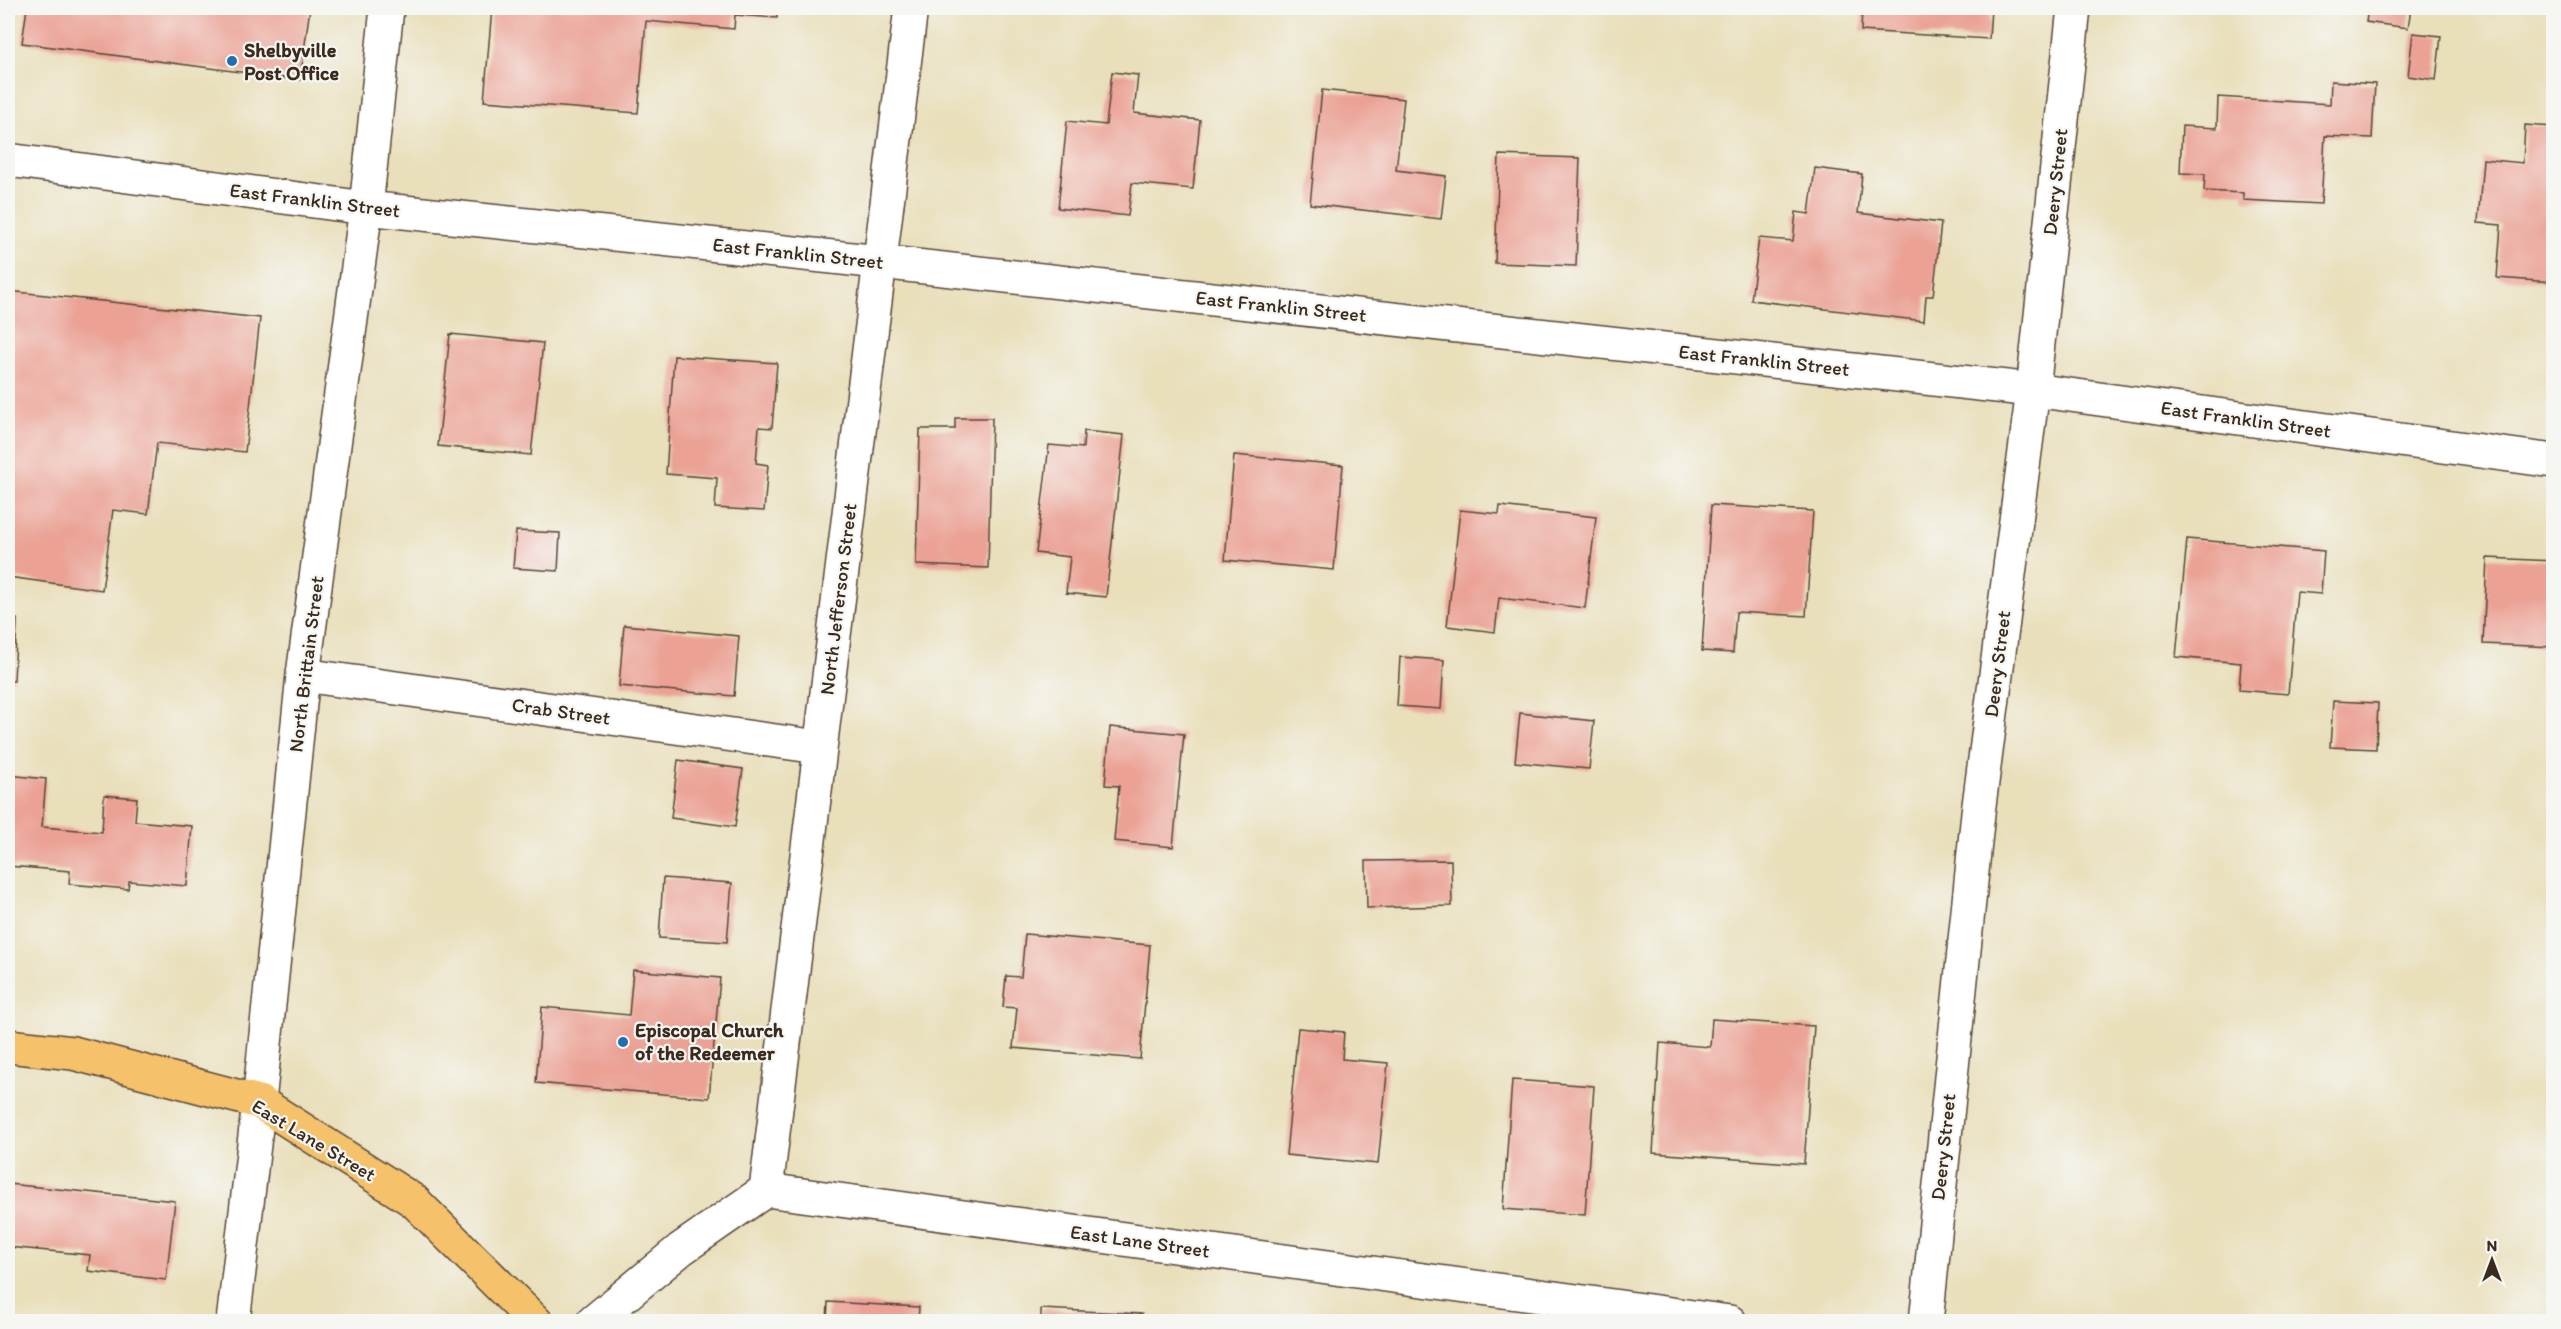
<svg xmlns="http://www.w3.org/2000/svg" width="2561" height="1329" font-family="Itim,sans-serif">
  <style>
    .building { fill: #eba295 }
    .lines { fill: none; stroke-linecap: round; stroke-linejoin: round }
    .minor-casing { stroke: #554536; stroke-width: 36 }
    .major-casing { stroke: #554536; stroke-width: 36 }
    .minor { stroke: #fff; stroke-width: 33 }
    .major { stroke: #f5c16b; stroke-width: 33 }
    .poi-dot { fill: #1f6fb2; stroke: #f6f6f2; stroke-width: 2 }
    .labels { text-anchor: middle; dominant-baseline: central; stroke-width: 4.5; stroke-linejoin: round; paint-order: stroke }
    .poi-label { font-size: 20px; font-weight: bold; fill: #3b2a1e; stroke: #f6f6f2; text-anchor: start }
    .street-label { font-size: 20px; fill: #3b2a1e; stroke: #f6f6f2 }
  </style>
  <rect width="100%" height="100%" fill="#f6f6f2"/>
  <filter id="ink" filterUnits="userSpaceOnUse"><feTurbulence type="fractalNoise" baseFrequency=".0167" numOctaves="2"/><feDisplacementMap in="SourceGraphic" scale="12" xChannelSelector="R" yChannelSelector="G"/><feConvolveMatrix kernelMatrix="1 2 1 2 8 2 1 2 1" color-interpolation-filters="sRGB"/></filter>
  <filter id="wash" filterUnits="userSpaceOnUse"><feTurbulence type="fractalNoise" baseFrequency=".008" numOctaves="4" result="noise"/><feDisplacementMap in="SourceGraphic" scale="24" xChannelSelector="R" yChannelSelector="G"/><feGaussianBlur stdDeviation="1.35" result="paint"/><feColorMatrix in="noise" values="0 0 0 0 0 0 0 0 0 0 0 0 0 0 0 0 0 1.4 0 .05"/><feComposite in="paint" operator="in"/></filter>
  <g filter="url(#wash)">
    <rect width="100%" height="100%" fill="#e9dfbb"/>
    <g id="blocks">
      <g class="building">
        <path d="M27 8H310L300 80 22 43Z"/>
        <path d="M492 8H777V18L735 15 734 29 646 21 638 113 484 101Z"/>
        <path d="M1862 8H1991L1989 39 1861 31Z"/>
        <path d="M2368 8H2411L2408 28 2366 22Z"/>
        <path d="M2413 33 2441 36 2436 80 2408 76Z"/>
        <path d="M1112 72 1138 75 1134 113 1200 120 1193 189 1132 183 1128 216 1058 208 1067 121 1106 125Z"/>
        <path d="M2331 81 2375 84 2372 138 2325 136 2321 204 2243 200V193L2204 191 2205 174 2180 173 2182 126 2217 128 2218 97 2330 104Z"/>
        <path d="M1322 90 1404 99 1396 170 1446 176 1441 219 1310 204Z"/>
        <path d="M2525 125 2554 127V282L2497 278 2501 225 2478 223 2483 159 2523 163Z"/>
        <path d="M1499 155 1580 158 1576 266 1495 263Z"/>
        <path d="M1815 168 1862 174 1858 213 1941 223 1933 296H1926L1924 321 1751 300 1759 238 1793 241 1796 212 1809 214Z"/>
        <path d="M8 291 260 318 245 452 157 443 148 514 113 510 102 590 8 577Z"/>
        <path d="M450 334 543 343 531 455 438 446Z"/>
        <path d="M674 356 777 363 772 428 759 427 756 463 768 465 764 511 715 508 717 478 666 474Z"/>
        <path d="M955 418H992L988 568 916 565 920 429H955Z"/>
        <path d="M1084 431 1124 435 1106 597 1066 593 1070 557 1036 553 1049 445 1083 448Z"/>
        <path d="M1234 455 1343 465 1334 570 1225 560Z"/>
        <path d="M1711 505 1813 511 1806 616 1736 612 1733 653 1702 651Z"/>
        <path d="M1500 506 1596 517 1585 608 1499 598 1495 632 1447 626 1460 510 1499 514Z"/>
        <path d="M516 531 560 533 558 571 513 568Z"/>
        <path d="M2187 539 2324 551 2321 594 2297 592 2288 694 2239 690 2241 663 2176 657Z"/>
        <path d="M2487 558 2554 561V647L2483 644Z"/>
        <path d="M8 618 17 619 14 681H8Z"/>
        <path d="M624 625 739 636 734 696 619 686Z"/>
        <path d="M1400 657 1444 660 1441 709 1397 706Z"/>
        <path d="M2333 701 2378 703 2376 749 2330 747Z"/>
        <path d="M1520 713 1594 721 1589 769 1515 762Z"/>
        <path d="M1110 727 1184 734 1173 847 1114 841 1119 786 1105 785Z"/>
        <path d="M678 760 743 769 735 827 671 818Z"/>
        <path d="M8 775 46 779 42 827 102 832 104 795 137 798 135 821 192 826 187 886 129 881 128 889 69 884 70 871 8 866Z"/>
        <path d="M1451 860 1452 906 1367 908 1366 861Z"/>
        <path d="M663 878 732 883 727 942 659 938Z"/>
        <path d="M1025 934 1150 945 1140 1059 1013 1048 1017 1008 1003 1007 1006 976 1021 977Z"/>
        <path d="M633 970 720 978 709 1098 536 1083 542 1007 629 1015Z"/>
        <path d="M1712 1019 1814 1026 1804 1164 1653 1153 1660 1043 1710 1047Z"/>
        <path d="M1298 1028 1344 1032 1342 1059 1388 1063 1378 1164 1286 1155Z"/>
        <path d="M1512 1080 1594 1086 1585 1215 1503 1209Z"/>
        <path d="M8 1184 175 1201 166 1280 88 1271 90 1255 8 1247Z"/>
        <path d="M828 1302 919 1307 918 1322H827Z"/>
        <path d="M1041 1309 1142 1314 1141 1322H1041Z"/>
      </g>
    </g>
  </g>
  <g filter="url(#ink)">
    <use href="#blocks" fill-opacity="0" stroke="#554536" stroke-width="1.5"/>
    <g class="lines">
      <g class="minor-casing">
        <g id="minor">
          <path d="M8 160 366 208 880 262 2033 390 2554 461"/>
          <path d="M303 675 819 747"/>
          <path d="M766 1190 911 8"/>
          <path d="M233 1322 259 1102 303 675 366 208 387 8"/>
          <path d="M593 1322 681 1249 766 1190 1730 1322"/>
          <path d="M1926 1322 1978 813 2033 390 2074 8"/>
        </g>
      </g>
      <g class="major-casing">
        <path id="major" d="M8 1046 73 1053 259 1102 414 1201 536 1322"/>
      </g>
      <use href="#minor" class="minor"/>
      <use href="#major" class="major"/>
    </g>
  </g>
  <g class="poi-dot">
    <circle cx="232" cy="61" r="6"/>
    <circle cx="623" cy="1042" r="6"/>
  </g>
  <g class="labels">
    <g class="poi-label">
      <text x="244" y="50">Shelbyville<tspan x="244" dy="23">Post Office</tspan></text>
      <text x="635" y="1030">Episcopal Church<tspan x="635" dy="23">of the Redeemer</tspan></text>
    </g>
    <g class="street-label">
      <text transform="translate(2055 182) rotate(-84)">Deery Street</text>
      <text transform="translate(315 200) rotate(7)">East Franklin Street</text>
      <text transform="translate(798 253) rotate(6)">East Franklin Street</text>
      <text transform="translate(1281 306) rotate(6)">East Franklin Street</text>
      <text transform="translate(1764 360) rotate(6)">East Franklin Street</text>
      <text transform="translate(2246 419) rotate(8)">East Franklin Street</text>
      <text transform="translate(838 599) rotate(-83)">North Jefferson Street</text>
      <text transform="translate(306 664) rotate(-83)">North Brittain Street</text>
      <text transform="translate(1997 664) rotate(-83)">Deery Street</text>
      <text transform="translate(561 711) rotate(8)">Crab Street</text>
      <text transform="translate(314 1140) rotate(31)">East Lane Street</text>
      <text transform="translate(1943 1147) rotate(-84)">Deery Street</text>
      <text transform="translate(1140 1241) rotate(8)">East Lane Street</text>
    </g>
  </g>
  <rect width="2561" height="1329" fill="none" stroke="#f6f6f2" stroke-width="30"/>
  <g transform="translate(2492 1260)" stroke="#f6f6f2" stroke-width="4.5" paint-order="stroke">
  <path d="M0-4.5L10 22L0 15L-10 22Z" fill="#3b2a1e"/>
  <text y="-9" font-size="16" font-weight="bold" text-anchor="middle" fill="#3b2a1e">N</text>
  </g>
</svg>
